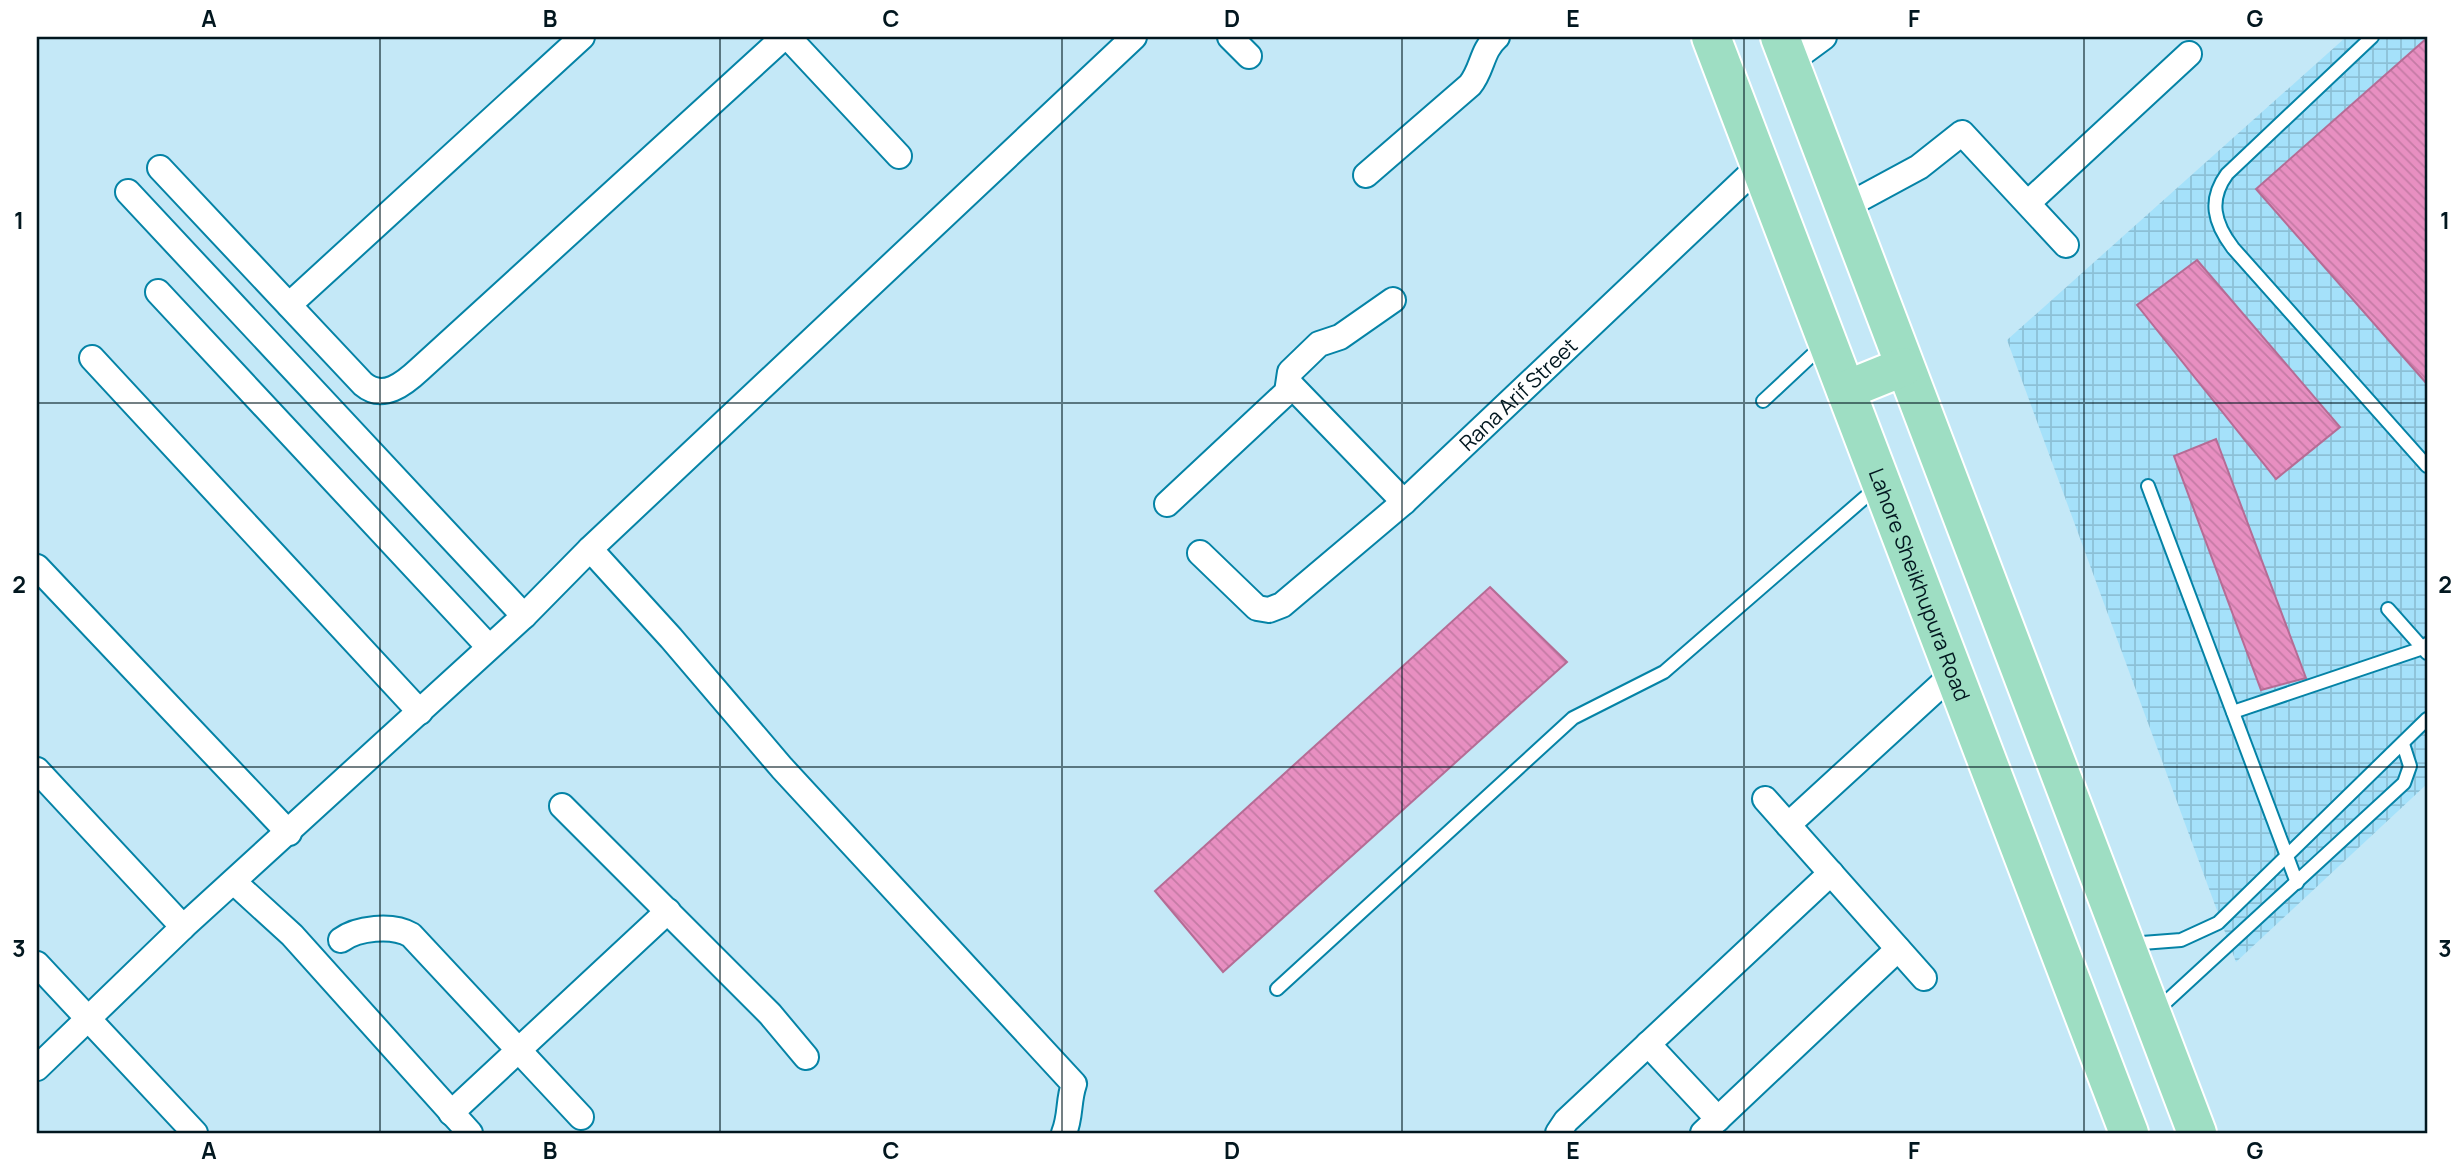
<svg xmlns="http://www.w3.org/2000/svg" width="2464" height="1170" font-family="Manrope,sans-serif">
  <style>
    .industrial { fill: url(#industrial-grid) }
    .building { fill: url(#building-back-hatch); stroke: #b56c95; stroke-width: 2 }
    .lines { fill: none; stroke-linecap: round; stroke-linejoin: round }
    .service-casing { stroke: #0583a6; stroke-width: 16 }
    .minor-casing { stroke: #0583a6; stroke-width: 28 }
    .trunk-casing { stroke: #fff; stroke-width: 42 }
    .service { stroke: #fff; stroke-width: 12 }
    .minor { stroke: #fff; stroke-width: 24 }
    .trunk { stroke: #9edec3; stroke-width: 38 }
    .grid { fill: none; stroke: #02171f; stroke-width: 2; stroke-opacity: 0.55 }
    .labels { text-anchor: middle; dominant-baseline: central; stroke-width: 7; stroke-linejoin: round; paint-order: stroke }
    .street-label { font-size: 21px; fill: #02171f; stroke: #fff }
    .neatline { fill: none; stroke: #02171f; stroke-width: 2.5 }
    .grid-label { font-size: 23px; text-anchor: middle; font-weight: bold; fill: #02171f }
  </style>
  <defs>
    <pattern id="industrial-grid" width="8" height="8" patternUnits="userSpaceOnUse" patternTransform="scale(1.75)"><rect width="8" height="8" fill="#a5e1fa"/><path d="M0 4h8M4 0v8" fill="none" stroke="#8cc0d6"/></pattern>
    <pattern id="building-back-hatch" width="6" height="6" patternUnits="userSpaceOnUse" patternTransform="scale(1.75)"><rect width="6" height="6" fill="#e88fc1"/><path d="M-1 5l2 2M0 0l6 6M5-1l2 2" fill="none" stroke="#c57ba5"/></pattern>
  </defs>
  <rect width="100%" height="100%" fill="#c4e8f7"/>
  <path class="industrial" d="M2346 37H2427V784L2236 962 2007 340Z"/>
  <g class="building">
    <path d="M2427 38V384L2256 189Z"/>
    <path d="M2197 260 2340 427 2276 479 2137 305Z"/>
    <path d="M2216 439 2306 678 2261 690 2174 456Z"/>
    <path d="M1490 587 1567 662 1223 972 1155 891Z"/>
  </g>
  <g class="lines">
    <g class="service-casing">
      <g id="service">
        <path d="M2372 37 2227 174C2208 200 2214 223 2233 248L2427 466"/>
        <path d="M1763 401 1824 344"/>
        <path d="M2148 486 2297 883"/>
        <path d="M2388 609 2427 653"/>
        <path d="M2233 712 2423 648 2427 644"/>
        <path d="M2129 944 2181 940 2218 923 2427 719"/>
        <path d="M1277 989 1573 718 1664 672 1877 487"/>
        <path d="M2155 1012 2404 783 2410 766 2403 744"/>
      </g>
    </g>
    <g class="minor-casing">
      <g id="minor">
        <path d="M788 37 899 156"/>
        <path d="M1230 37 1249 56"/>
        <path d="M1790 62 1824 37"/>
        <path d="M160 168 363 384C383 401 404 384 420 369L784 37"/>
        <path d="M1366 175 1470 85C1483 69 1481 51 1497 37"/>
        <path d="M128 192 524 616"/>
        <path d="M2028 203 2189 54"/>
        <path d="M1845 207 1919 167 1962 133 2066 245"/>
        <path d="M158 292 488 646"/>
        <path d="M289 305 582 37"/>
        <path d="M92 358 420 712"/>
        <path d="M1290 384 1404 502"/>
        <path d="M1167 504 1287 392 1290 372 1319 344 1340 337 1393 300"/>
        <path d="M590 549 671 638 782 768 1074 1084C1068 1101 1071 1116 1064 1133"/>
        <path id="s1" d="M1200 553 1257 608 1269 610 1282 605 1404 502 1759 166"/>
        <path d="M37 567 289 833"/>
        <path d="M37 770 183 927"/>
        <path d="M1765 799 1924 978"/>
        <path d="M562 806 770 1014 806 1057"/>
        <path d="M1788 825 1954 673"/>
        <path d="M235 883 292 935 470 1133"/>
        <path d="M341 940C357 928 392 924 411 935L581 1117"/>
        <path d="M37 964 195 1133"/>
        <path d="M1648 1044 1718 1119"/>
        <path d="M37 1068 183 927 524 616 590 549 1134 37"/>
        <path d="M451 1113 668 911"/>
        <path d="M1558 1133 1566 1121 1831 873"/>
        <path d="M1703 1133 1898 949"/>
      </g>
    </g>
    <g class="trunk-casing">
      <g id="trunk">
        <path id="s2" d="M1711 37 2129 1133"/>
        <path d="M1780 37 2197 1133"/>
        <path d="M1846 390 1903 367"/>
      </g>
    </g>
    <use href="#service" class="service"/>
    <use href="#minor" class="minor"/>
    <use href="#trunk" class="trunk"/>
  </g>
  <path class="grid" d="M380 37V1133M720 37V1133M1062 37V1133M1402 37V1133M1744 37V1133M2084 37V1133M37 403H2427M37 767H2427"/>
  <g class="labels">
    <g class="street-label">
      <text stroke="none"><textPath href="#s1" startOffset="422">Rana Arif Street</textPath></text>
      <text stroke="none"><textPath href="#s2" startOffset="586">Lahore Sheikhupura Road</textPath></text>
    </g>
  </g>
  <rect width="2464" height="1170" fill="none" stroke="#ffffff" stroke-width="77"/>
  <rect x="38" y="38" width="2388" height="1094" class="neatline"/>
  <g class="grid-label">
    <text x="209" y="27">A</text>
    <text x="550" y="27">B</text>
    <text x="891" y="27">C</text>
    <text x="1232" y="27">D</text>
    <text x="1573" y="27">E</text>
    <text x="1914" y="27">F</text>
    <text x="2255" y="27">G</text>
    <text x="19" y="229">1</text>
    <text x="2445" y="229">1</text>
    <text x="19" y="593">2</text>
    <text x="2445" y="593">2</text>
    <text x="19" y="957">3</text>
    <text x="2445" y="957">3</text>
    <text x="209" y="1159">A</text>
    <text x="550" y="1159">B</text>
    <text x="891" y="1159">C</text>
    <text x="1232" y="1159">D</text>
    <text x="1573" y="1159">E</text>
    <text x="1914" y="1159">F</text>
    <text x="2255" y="1159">G</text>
  </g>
</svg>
